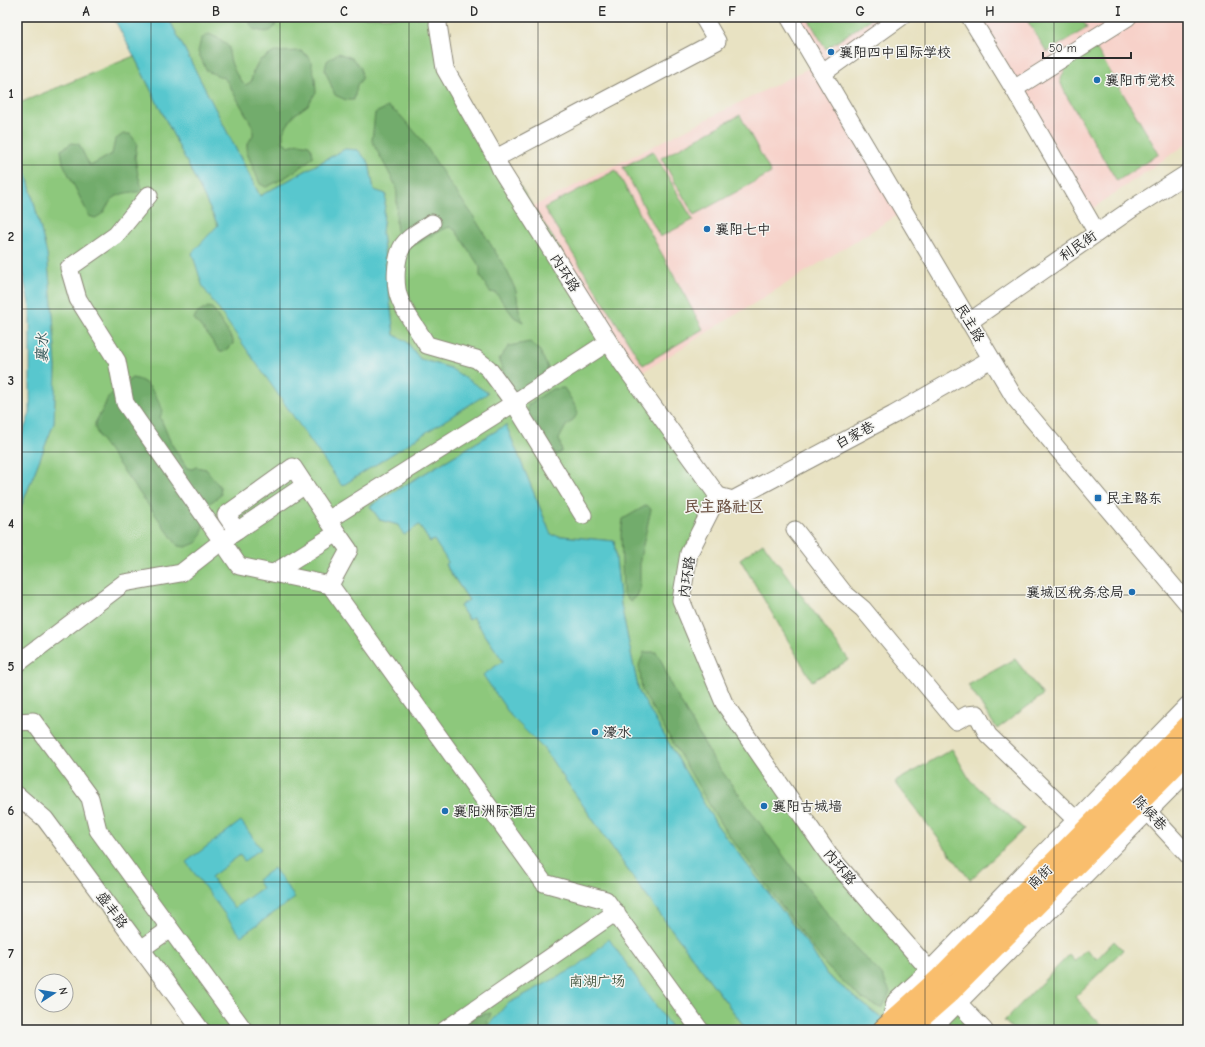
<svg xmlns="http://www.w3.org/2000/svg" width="1205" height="1047" font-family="'Comic Neue','LXGW WenKai TC',sans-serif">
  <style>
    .built { fill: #f7d1c9 }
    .green { fill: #8dc87c; stroke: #5c7a54 }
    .forest { fill: #72ac6c; stroke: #4e6c4c }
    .water { fill: #59c7ce; stroke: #42797c }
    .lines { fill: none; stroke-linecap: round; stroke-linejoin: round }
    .minor-casing { stroke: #8a8676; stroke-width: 19 }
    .major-casing { stroke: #8a8676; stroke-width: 24 }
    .minor { stroke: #fff; stroke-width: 17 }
    .major { stroke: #f9be6d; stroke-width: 22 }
    .grid { fill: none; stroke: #2b2b2b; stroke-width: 1; stroke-opacity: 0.55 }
    .poi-dot { fill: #1f6fb2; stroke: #f6f6f2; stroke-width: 1.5 }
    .labels { text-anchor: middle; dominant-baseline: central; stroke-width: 3; stroke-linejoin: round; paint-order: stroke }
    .poi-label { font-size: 14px; fill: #2b2b2b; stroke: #f6f6f2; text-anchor: start }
    .street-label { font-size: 14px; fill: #2b2b2b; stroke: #f6f6f2 }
    .park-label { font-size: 14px; fill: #485a43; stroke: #f6f6f2 }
    .water-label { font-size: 15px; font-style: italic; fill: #395a5c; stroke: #f6f6f2 }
    .quarter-label { font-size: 16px; font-weight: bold; fill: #6d5344; stroke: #f6f6f2 }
    .neatline { fill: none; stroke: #2b2b2b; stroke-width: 1.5 }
    .grid-label { font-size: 13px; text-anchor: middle; font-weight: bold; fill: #2b2b2b }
  </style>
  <rect width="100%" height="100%" fill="#f6f6f2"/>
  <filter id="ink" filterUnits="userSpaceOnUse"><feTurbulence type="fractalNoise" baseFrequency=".025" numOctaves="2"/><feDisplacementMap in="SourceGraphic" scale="8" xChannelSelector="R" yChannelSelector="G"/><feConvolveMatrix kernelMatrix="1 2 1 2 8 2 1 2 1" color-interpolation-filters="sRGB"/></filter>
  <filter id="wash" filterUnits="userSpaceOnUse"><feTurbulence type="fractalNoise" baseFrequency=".012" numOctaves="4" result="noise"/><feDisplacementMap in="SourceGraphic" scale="16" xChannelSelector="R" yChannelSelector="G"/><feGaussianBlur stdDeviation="0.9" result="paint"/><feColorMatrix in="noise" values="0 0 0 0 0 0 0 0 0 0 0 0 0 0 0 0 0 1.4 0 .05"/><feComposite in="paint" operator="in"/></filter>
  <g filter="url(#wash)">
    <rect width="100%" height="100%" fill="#e8e2c2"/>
    <g class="built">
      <path d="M789 17H901L823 73 904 211 633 378 526 210 817 64Z"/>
      <path d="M969 17H1188V143L1086 213Z"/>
    </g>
    <g class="green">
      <path d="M168 17H439L445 69 718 496 681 600 724 703 829 855 984 1030H896L827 975 809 946 716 824 639 692 621 605 614 541 551 535 506 425 370 506 380 520 398 525H419L430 542 434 540 449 562 445 565 469 600 460 606 469 620 473 617 503 661 484 675 511 716 544 749 639 886 747 1030H201L17 795V517L54 423 56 368 53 315 47 254 17 136V104L134 56 218 225 343 485 421 435 450 368 420 359 406 341 394 335 382 233 386 194 374 190 369 163 358 150 345 149 260 196Z"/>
      <path d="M807 17H874L826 49Z"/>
      <path d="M1025 17H1081L1087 28 1047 52Z"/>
      <path d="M1096 48 1159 154 1117 181 1066 95 1060 81 1067 64Z"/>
      <path d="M740 115 771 173 694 215 661 158Z"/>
      <path d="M653 151 693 220 660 237 623 167Z"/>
      <path d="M616 170 703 329 643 365 544 208Z"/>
      <path d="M763 543 849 660 812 681 740 559Z"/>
      <path d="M1015 659 1043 695 997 729 968 685Z"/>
      <path d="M952 749 970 780 1024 829 970 880 895 782Z"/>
      <path d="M1114 941 1123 950 1075 997 1106 1030H1014L1004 1021 1069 955 1074 961 1086 949 1097 959Z"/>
    </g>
    <g class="forest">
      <path d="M250 17H276L275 27C269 34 262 32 253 29L250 23Z"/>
      <path d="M209 34 220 39 229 47C228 60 236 77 245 85L251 82 253 72 260 60 275 52 301 51 310 58 315 78 316 92 308 105 294 115 283 132V142L289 146 299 143 309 145 312 150 313 157C301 168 281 181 266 187L260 184 247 153V145L253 135V127L228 83 224 78 207 71 198 52 201 39Z"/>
      <path d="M338 53 352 58 361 68 362 79 357 85 354 100H346L335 95 325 70 327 61Z"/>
      <path d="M388 107 400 115 422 140 450 184 472 214 507 271 516 291 519 310 523 322 514 317 496 293 490 292 480 276V267L455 230 450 227 443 229 416 244 403 246 397 233 396 223 397 196 396 186 372 141 375 113Z"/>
      <path d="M123 134H130L137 143 135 158 138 175 142 188 139 192C128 192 117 193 110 202 103 211 107 212 95 218L89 216 63 163 61 150 72 143 79 144 89 165 94 164 112 154 115 140Z"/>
      <path d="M208 307 212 308 233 340V344L223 352H220L207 334 194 319 196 314Z"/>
      <path d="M530 342 540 351 548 368C541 379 528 391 514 392L504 376 499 359 509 346Z"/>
      <path d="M132 378C136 379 139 379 142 381 152 386 159 401 163 411L160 417 171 443 187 468 192 469 196 467 206 469 220 487 221 495 207 505 204 515 203 530 198 542 186 547 178 546 99 437 95 428V423L104 407 108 397Z"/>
      <path d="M564 388 573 402 578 413 574 419 566 426 559 439 562 451 556 455 528 417V405L552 389Z"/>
      <path d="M647 505 651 509 640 559V589L637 596 630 601 623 594 621 534 623 519Z"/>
      <path d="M644 652H656L662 662 671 685 713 759 802 881 847 939 882 975 890 992 882 1009 861 998 827 967 722 826 642 691 639 665Z"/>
      <path d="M491 1013 485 1030H455L468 1017Z"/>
    </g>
    <g class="water">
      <path d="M113 17H168L260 196 345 149 358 150 369 163 374 190 386 194 382 233 394 335 406 341 420 359 450 368 488 393 342 486 203 287 192 253 218 225 134 56Z"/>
      <path d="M17 136 47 254 53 315 56 368 54 423 17 517V448L30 413V308L17 249Z"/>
      <path d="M506 425 551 535 614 541 621 605 639 692 716 824 809 946 827 975 896 1030H747L639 886 544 749 511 716 483 675 503 661 473 617 469 620 460 606 469 600 445 564 448 562 434 540 430 542 419 525 404 535 398 525 380 520 370 506Z"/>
      <path d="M241 821 261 849 244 861 240 855 211 877 234 908 262 888 257 880 274 868 295 898 241 936 186 862Z"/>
      <path d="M609 939 673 1030H486V1028L507 1004 577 967Z"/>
    </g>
  </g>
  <g filter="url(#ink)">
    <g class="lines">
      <g class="minor-casing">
        <g id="minor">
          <path d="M439 17 438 24 445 69 496 158 501 170 622 363 718 496 689 553 681 600 724 703 829 855 958 1003 984 1030"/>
          <path d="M789 17 1014 397 1188 604"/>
          <path d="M970 17 1014 89 1128 17"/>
          <path d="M823 73 901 17"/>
          <path d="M1014 89 1097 233"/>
          <path d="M496 158 717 41 703 17"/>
          <path d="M432 223C423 229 409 236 403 245 395 258 394 286 400 300 406 315 419 331 427 345L476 359 488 368 514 403 608 342"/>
          <path d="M969 322 1133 208 1188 173"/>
          <path d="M718 496 729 499 731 501 893 415 991 359"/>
          <path d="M328 520 293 467 226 515 237 531 222 541 239 566 330 585 544 883 606 900 700 1030"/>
          <path d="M795 530 844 593 863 609 956 721 967 715 977 714 988 735 1076 820"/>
          <path d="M237 531 305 485"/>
          <path d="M274 573 337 533"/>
          <path d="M330 585 349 550 328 520 514 403 583 515"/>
          <path d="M17 664 124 583 181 573 222 541 125 403 117 361 78 299 69 268 116 235 149 195"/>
          <path d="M17 722 33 721 90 798 98 830 244 1030"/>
          <path d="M17 795 45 819 201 1030"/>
          <path d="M1140 803 1188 855"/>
          <path d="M141 949 170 929"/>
          <path d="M890 1025 895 1002 930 970 1188 705"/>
          <path d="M445 1030 616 912"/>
          <path d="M931 1030 1188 771"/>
        </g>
      </g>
      <g class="major-casing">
        <g id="major">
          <path d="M884 1030 939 980 1188 727"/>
          <path d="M906 1030 949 992 1188 751"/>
        </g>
      </g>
      <use href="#minor" class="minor"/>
      <use href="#major" class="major"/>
    </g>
  </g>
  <path class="grid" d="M151 17V1030M280 17V1030M409 17V1030M538 17V1030M667 17V1030M796 17V1030M925 17V1030M1054 17V1030M17 165H1188M17 309H1188M17 452H1188M17 595H1188M17 738H1188M17 882H1188"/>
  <g class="poi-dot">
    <circle cx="831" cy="52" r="4"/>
    <circle cx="1097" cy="80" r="4"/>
    <circle cx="707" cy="229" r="4"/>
    <rect x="1094" y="494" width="8" height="8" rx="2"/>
    <circle cx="1132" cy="592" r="4"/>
    <circle cx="595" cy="732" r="4"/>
    <circle cx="764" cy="806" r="4"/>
    <circle cx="445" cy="811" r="4"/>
  </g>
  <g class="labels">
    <g class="poi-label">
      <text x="839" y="52">襄阳四中国际学校</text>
      <text x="1105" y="80">襄阳市党校</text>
      <text x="715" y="229">襄阳七中</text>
      <text x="1106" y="498">民主路东</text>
      <text x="1124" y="592" text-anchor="end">襄城区税务总局</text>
      <text x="603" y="732">濠水</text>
      <text x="772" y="806">襄阳古城墙</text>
      <text x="453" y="811">襄阳洲际酒店</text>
    </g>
    <g class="street-label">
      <text transform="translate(1078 246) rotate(-35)">利民街</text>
      <text transform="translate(565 273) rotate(58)">内环路</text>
      <text transform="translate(970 323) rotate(59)">民主路</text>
      <text transform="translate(855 435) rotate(-28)">白家巷</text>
      <text transform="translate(687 577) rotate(-82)">内环路</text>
      <text transform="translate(1150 813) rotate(47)">陈候巷</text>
      <text transform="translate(840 867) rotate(50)">内环路</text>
      <text transform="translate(1040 877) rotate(-45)">南街</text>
      <text transform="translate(112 910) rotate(54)">盛丰路</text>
    </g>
    <g class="park-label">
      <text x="597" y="981">南湖广场</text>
    </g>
    <g class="water-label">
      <text transform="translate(42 348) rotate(-89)">襄水</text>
    </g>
    <g class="quarter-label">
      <text x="724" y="507">民主路社区</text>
    </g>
  </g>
  <rect width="1205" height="1047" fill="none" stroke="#f6f6f2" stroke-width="44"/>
  <g transform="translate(54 993) rotate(78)"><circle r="19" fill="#f6f6f2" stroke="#a5a5a2"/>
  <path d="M0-3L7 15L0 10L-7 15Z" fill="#1f6fb2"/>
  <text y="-6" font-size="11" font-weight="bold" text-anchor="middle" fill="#2b2b2b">N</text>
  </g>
  <path d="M1043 52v6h88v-6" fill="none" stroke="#2b2b2b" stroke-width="2"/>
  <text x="1049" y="52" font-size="12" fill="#2b2b2b" stroke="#f6f6f2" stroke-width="3" paint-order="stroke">50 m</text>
  <rect x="22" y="22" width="1161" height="1003" class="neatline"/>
  <g class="grid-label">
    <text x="86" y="16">A</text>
    <text x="216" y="16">B</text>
    <text x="344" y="16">C</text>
    <text x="474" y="16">D</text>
    <text x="602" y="16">E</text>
    <text x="732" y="16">F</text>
    <text x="860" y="16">G</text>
    <text x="990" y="16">H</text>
    <text x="1118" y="16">I</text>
    <text x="11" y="98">1</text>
    <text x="11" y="241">2</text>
    <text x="11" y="385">3</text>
    <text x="11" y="528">4</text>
    <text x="11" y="671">5</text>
    <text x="11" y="815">6</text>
    <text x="11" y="958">7</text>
  </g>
</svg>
